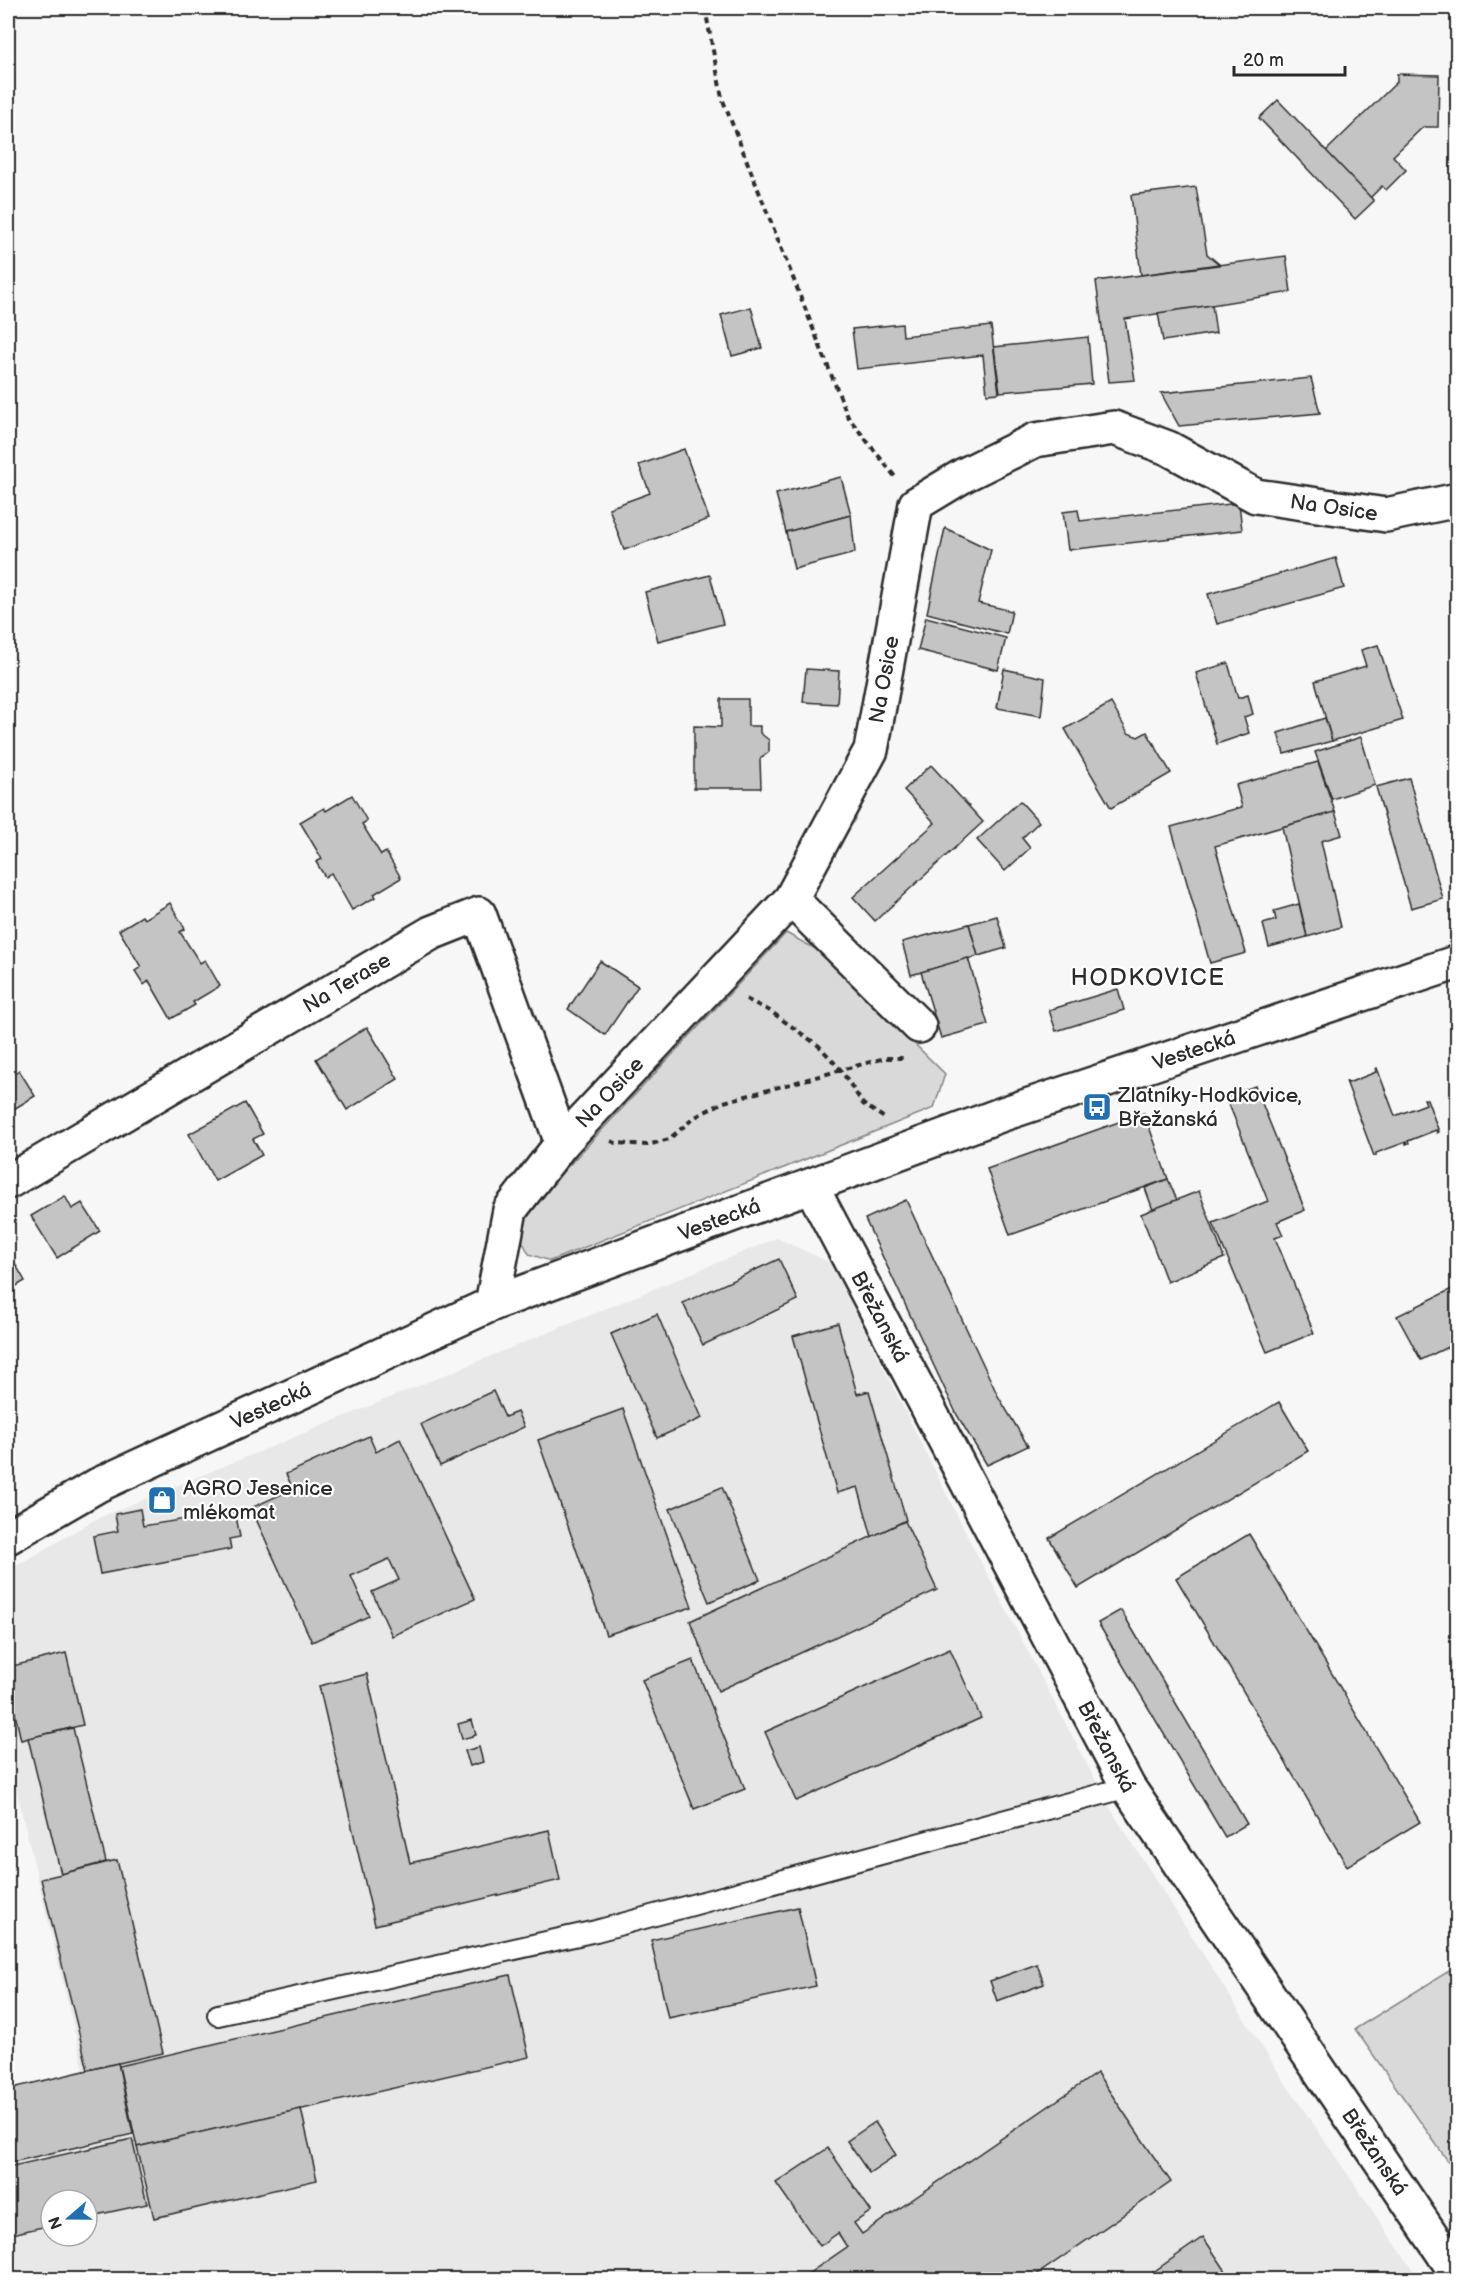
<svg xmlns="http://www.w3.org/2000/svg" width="1465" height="2287" font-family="'Balsamiq Sans',sans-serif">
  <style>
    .built { fill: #e8e8e8; fill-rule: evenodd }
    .green { fill: #d9d9d9; stroke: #828282; stroke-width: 1.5 }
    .building { fill: #c4c4c4; stroke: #2b2b2b; stroke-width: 1.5 }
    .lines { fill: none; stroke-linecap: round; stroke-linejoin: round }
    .lane-casing { stroke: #2b2b2b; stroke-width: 24 }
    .street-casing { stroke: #2b2b2b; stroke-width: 38 }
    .secondary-casing { stroke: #2b2b2b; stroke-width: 38 }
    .path { stroke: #2b2b2b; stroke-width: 4; stroke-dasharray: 6 4.5; stroke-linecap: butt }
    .lane { stroke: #fff; stroke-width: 20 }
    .street { stroke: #fff; stroke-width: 33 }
    .secondary { stroke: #fff; stroke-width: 33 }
    .labels { text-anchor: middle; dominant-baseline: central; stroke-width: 4.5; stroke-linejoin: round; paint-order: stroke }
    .street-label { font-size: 21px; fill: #2b2b2b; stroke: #fff }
    .poi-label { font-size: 21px; fill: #2b2b2b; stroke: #fff; text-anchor: start }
    .quarter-label { font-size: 24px; letter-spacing: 1.5px; fill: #2b2b2b; stroke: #fff }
  </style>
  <rect width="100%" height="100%" fill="#f7f7f7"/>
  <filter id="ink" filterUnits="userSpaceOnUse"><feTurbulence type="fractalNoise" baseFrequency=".0167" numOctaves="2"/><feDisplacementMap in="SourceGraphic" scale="12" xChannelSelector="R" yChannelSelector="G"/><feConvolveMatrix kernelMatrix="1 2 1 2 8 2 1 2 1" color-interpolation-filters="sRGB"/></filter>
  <g filter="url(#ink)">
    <path class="built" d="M777 1238 831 1263 972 1545 1110 1808 1282 2078 1419 2279H8V2162L100 2137 8 1755V1571L96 1519ZM51 2200H87V2236H51Z"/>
    <g class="green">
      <path d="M786 933 823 953 945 1074 934 1108 550 1261 529 1254 520 1237 530 1207Z"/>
      <path d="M1457 1966V2174L1355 2029Z"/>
    </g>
    <g class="building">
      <path d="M1397 74 1439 75 1438 127H1423L1393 156 1406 170 1386 190 1382 186 1370 198 1326 151 1397 82Z"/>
      <path d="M1278 100 1374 201 1355 219 1259 118Z"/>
      <path d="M1196 187 1207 254 1219 264 1141 275 1131 195Z"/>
      <path d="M1286 256 1291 292 1125 319 1135 380 1109 382 1096 281Z"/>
      <path d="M1212 305 1216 333 1163 341 1158 313Z"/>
      <path d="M751 307 762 348 732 356 721 315Z"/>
      <path d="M902 324 903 336 991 326 999 393 987 394 983 355 857 369 852 329Z"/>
      <path d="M1088 337 1092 384 1000 392 994 347Z"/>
      <path d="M1311 378 1320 413 1179 426 1161 393Z"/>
      <path d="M684 449 709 519 624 550 609 508 650 493 639 465Z"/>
      <path d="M841 477 851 515 786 532 776 494Z"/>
      <path d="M1239 503 1242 530 1068 550 1063 512 1078 510 1080 521Z"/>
      <path d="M851 515 855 553 794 569 786 532Z"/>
      <path d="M945 528 991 550 978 603 1012 611 1007 634 927 613Z"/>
      <path d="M1336 558 1344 588 1217 624 1208 594Z"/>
      <path d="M710 575 723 624 658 641 645 592Z"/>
      <path d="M926 617 1006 638 998 670 918 650Z"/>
      <path d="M1378 645 1403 720 1332 741 1315 681 1366 666 1361 650Z"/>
      <path d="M1228 663 1238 698 1248 695 1253 714 1244 717 1249 733 1217 744 1196 673Z"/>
      <path d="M806 669 839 671 837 704 803 702Z"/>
      <path d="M1004 669 1045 678 1041 716 997 708Z"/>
      <path d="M721 699H748V726H760V733L769 740V752L760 759 761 788H694V726L721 727Z"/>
      <path d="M1111 703 1128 733 1138 737 1147 732 1171 773 1111 808 1065 729Z"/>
      <path d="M1325 718 1332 741 1284 754 1278 733Z"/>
      <path d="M1361 737 1375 785 1332 799 1315 752Z"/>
      <path d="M1318 762 1335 812 1215 846 1246 953 1210 963 1171 827 1242 807 1236 785Z"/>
      <path d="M931 765 983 822 875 921 853 897 935 823 904 790Z"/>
      <path d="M1409 778 1443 899 1411 908 1376 787Z"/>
      <path d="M352 795 367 821 362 824 381 855 386 852 401 878 374 894 376 897 352 910 331 873 325 877 316 862 322 859 300 822 324 808 326 811Z"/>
      <path d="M1020 801 1039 822 1022 838 1030 848 1005 871 977 840Z"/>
      <path d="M1335 812 1342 835 1321 841 1341 927 1307 937 1282 827Z"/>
      <path d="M1458 829V847L1453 830Z"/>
      <path d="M170 903 185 929 180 932 200 963 205 960 220 986 193 1002 195 1005 171 1019 149 981 144 985 135 971 141 967 119 930 142 916 144 919Z"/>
      <path d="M1299 904 1307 937 1269 947 1263 924 1276 920 1274 911Z"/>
      <path d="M997 916 1006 948 978 956 969 924Z"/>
      <path d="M969 924 978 956 911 975 902 942Z"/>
      <path d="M968 958 988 1025 941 1038 921 972Z"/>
      <path d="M600 961 638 986 605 1035 568 1009Z"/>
      <path d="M1118 989 1124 1010 1056 1031 1049 1010Z"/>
      <path d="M367 1027 398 1079 347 1110 316 1059Z"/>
      <path d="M8 1060 15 1073 19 1070 35 1096 9 1112 11 1114 8 1116Z"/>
      <path d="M1377 1068 1395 1116 1426 1104 1424 1099H1427L1439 1132 1437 1133 1436 1130 1408 1141 1409 1143 1406 1144V1142L1376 1153V1156H1374L1346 1081 1348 1083 1376 1072 1375 1069Z"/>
      <path d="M1255 1086 1305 1210 1277 1222 1283 1235 1275 1238 1314 1333 1267 1352 1213 1223 1268 1201 1226 1097Z"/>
      <path d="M245 1103 263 1134 253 1139 262 1155 215 1181 189 1134Z"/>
      <path d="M1144 1113 1168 1179 1010 1235 987 1169Z"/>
      <path d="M1168 1179 1177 1200 1153 1210 1145 1188Z"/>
      <path d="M1199 1191 1224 1258 1167 1282 1141 1214Z"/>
      <path d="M65 1196 72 1209 82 1203 100 1231 57 1258 31 1216Z"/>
      <path d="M906 1200 998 1396 1028 1446 987 1465 957 1415 865 1219Z"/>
      <path d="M8 1251 25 1281 8 1291Z"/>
      <path d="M779 1259 798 1300 703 1345 683 1303Z"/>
      <path d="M1458 1286V1342L1421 1360 1397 1316Z"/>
      <path d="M657 1314 702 1418 657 1438 611 1334Z"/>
      <path d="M838 1323 857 1394 869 1391 906 1520 872 1537 858 1487 837 1493 793 1336Z"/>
      <path d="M493 1391 505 1417 517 1412 524 1427 440 1466 421 1424Z"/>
      <path d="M1279 1402 1308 1451 1078 1588 1049 1538Z"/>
      <path d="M623 1409 692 1607 606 1635 538 1440Z"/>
      <path d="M369 1436 376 1452 400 1439 475 1599 392 1636 372 1592 399 1580 389 1559 351 1576 369 1616 312 1642 251 1508 293 1489 286 1474Z"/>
      <path d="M722 1487 760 1580 709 1602 670 1509Z"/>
      <path d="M140 1509 143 1526 235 1511 240 1537 229 1539 231 1549 100 1574 93 1536 118 1531 115 1514Z"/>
      <path d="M905 1521 937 1590 718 1691 690 1621Z"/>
      <path d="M1249 1534 1420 1822 1347 1866 1176 1578Z"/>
      <path d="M1121 1610 1247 1824 1225 1837 1098 1623Z"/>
      <path d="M950 1649 981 1718 796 1801 765 1732Z"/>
      <path d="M66 1653 83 1725 21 1740 8 1683V1667Z"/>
      <path d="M693 1660 745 1789 694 1809 642 1680Z"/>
      <path d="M367 1674 410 1863 549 1830 560 1880 375 1925 319 1686Z"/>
      <path d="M472 1720 476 1735 462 1739 458 1724Z"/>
      <path d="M73 1728 106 1862 61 1874 28 1738Z"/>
      <path d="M479 1747 483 1762 470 1766 465 1751Z"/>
      <path d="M117 1860 163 2053 88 2070 41 1879Z"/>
      <path d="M798 1907 816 1986 668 2018 651 1940Z"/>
      <path d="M1037 1964 1044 1984 997 2001 990 1981Z"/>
      <path d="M510 1975 529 2057 137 2147 119 2066Z"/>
      <path d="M118 2063 133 2134 8 2163V2089Z"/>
      <path d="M1097 2073 1171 2182 1029 2280H808L805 2276 847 2247 838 2233 820 2246 776 2183 828 2148 871 2211 854 2223 862 2234Z"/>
      <path d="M301 2109 317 2180 154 2218 137 2147Z"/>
      <path d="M875 2122 896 2155 869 2173 847 2141Z"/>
      <path d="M132 2139 147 2204 87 2217V2200H51V2225L8 2235V2167Z"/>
      <path d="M1203 2237 1232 2280H1142Z"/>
    </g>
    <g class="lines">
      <g class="lane-casing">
        <path id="lane" d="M218 2015 596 1931 1128 1787"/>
      </g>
      <g class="street-casing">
        <g id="street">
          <path d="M791 899 919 1026"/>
          <path id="s1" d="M8 1182 431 933 479 914 562 1143"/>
          <path id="s2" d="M492 1304 510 1210 562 1143 791 899 871 750 916 504 964 475 1035 440 1114 428 1168 448 1256 496 1386 515 1458 500"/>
        </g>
      </g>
      <g class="secondary-casing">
        <g id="secondary">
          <path id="s3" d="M811 1186 1128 1787 1458 2275"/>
          <path id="s4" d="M8 1537 98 1485 492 1304 1003 1114 1458 962"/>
        </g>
      </g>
      <g class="path">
        <path d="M705 8 722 98 848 417 896 478"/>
        <path d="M746 999 770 1011 819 1046 841 1070 863 1104 886 1119"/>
        <path d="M611 1141 616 1143 648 1145 669 1139 695 1117 724 1102 885 1058H903"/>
      </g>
      <use href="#lane" class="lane"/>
      <use href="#street" class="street"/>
      <use href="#secondary" class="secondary"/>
    </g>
  </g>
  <defs>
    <g id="bus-square" transform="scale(1.5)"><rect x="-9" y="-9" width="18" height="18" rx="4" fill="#1f6fb2" stroke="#fff"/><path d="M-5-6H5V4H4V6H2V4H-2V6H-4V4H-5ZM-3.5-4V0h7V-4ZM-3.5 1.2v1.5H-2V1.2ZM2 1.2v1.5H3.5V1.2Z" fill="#fff"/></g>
    <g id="shop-square" transform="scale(1.5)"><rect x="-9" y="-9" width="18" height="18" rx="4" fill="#1f6fb2" stroke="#fff"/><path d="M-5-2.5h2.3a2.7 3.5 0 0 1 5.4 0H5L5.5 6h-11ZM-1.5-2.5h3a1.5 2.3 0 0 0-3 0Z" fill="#fff"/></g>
  </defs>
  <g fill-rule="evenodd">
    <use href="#bus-square" x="1097" y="1107"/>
    <use href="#shop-square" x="162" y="1500"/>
  </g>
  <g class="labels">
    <g class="street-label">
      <text stroke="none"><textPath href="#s2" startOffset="1386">Na Osice</textPath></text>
      <text stroke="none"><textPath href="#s2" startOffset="756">Na Osice</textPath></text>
      <text stroke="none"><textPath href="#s1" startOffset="393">Na Terase</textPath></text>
      <text stroke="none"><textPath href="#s4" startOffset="1284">Vestecká</textPath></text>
      <text stroke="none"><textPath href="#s2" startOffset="250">Na Osice</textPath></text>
      <text stroke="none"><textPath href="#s4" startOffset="780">Vestecká</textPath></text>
      <text stroke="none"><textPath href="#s3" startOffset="148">Břežanská</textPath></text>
      <text stroke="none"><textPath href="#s4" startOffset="294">Vestecká</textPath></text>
      <text stroke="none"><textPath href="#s3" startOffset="634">Břežanská</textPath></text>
      <text stroke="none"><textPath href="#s3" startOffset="1120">Břežanská</textPath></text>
    </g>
    <g class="poi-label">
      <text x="1118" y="1095">Zlatníky-Hodkovice,<tspan x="1118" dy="24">Břežanská</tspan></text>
      <text x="183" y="1488">AGRO Jesenice<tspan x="183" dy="24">mlékomat</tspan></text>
    </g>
    <g class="quarter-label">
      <text x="1148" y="977">HODKOVICE</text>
    </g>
  </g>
  <rect width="1465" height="2287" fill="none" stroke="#fff" stroke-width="30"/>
  <rect x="15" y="15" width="1435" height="2257" fill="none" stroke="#2b2b2b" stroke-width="2" filter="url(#ink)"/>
  <g transform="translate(69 2218) rotate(250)"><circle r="28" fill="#ffffff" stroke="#aaaaaa" stroke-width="1.5"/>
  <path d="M0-4.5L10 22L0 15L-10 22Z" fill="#1f6fb2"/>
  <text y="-9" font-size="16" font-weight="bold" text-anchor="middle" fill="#2b2b2b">N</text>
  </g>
  <path d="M1234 66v9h111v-9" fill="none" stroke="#2b2b2b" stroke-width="3"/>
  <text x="1243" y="66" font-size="18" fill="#2b2b2b" stroke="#ffffff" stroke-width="4.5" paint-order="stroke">20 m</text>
</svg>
